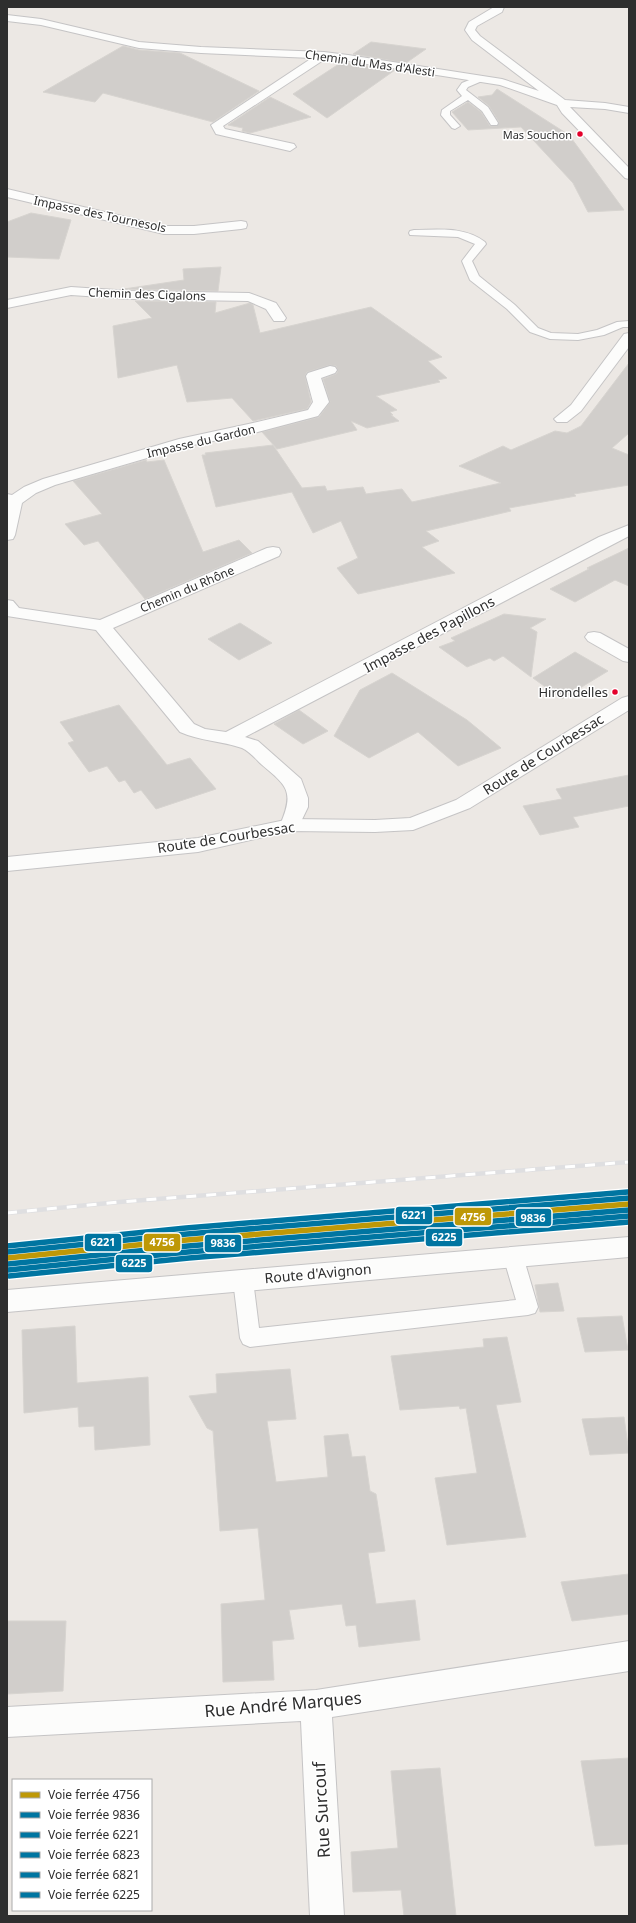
<svg xmlns="http://www.w3.org/2000/svg" width="636" height="1923" font-family="'Noto Sans',sans-serif">
  <style>
    .building { fill: #d1cecb; stroke: #d7d4d0 }
    .lines { fill: none; stroke-linecap: round; stroke-linejoin: round }
    .lane-casing { stroke: #c5c4c5; stroke-width: 2 }
    .street-casing { stroke: #c5c4c5; stroke-width: 2 }
    .secondary-casing { stroke: #c5c4c5; stroke-width: 2 }
    .lane { fill: #fcfcfb; fill-rule: evenodd }
    .street { fill: #fcfcfb; fill-rule: evenodd }
    .secondary { fill: #fcfcfb; fill-rule: evenodd }
    .rail-casing { stroke: #dfdfe1; stroke-width: 4.5 }
    .rail { stroke: #fff; stroke-width: 3; stroke-dasharray: 10; stroke-linecap: butt }
    .rail-1-casing { stroke: #fff; stroke-width: 8 }
    .rail-2-casing { stroke: #fff; stroke-width: 8 }
    .rail-3-casing { stroke: #fff; stroke-width: 8 }
    .rail-4-casing { stroke: #fff; stroke-width: 8 }
    .rail-5-casing { stroke: #fff; stroke-width: 8 }
    .rail-6-casing { stroke: #fff; stroke-width: 8 }
    .rail-1 { stroke: #be9807; stroke-width: 5.5 }
    .rail-2 { stroke: #0075a1; stroke-width: 5.5 }
    .rail-3 { stroke: #0075a1; stroke-width: 5.5 }
    .rail-4 { stroke: #0075a1; stroke-width: 5.5 }
    .rail-5 { stroke: #0075a1; stroke-width: 5.5 }
    .rail-6 { stroke: #0075a1; stroke-width: 5.5 }
    .bus-dot { fill: #e4002b; stroke: #fff; stroke-width: 1.5 }
    .labels { text-anchor: middle; dominant-baseline: central; stroke-width: 3; stroke-linejoin: round; paint-order: stroke }
    .far-bus-label { font-size: 11px; fill: #2e2e2e; stroke: #fff; text-anchor: end }
    .far-street-label { font-size: 12px; fill: #2e2e2e; stroke: #fff }
    .bus-label { font-size: 13px; fill: #2e2e2e; stroke: #fff; text-anchor: end }
    .street-label { font-size: 14px; fill: #2e2e2e; stroke: #fff }
    .near-street-label { font-size: 17px; fill: #2e2e2e; stroke: #fff }
    .line-badge { stroke: #fff; stroke-width: 1.5 }
    .badge-label { font-size: 11px; text-anchor: middle; font-weight: bold; fill: #fff }
  </style>
  <rect width="100%" height="100%" fill="#ece8e4"/>
  <g class="building">
    <path d="M371 42 426 49 406 63 353 54Z"/>
    <path d="M123 46 139 50 180 53 259 91 213 122 103 93 95 102 43 92Z"/>
    <path d="M342 62 395 70 327 118 293 94Z"/>
    <path d="M497 89 569 135 624 210 588 212 573 183 521 127 468 130 452 112 468 102 481 112 490 126H497L499 122 489 106 478 97 492 95Z"/>
    <path d="M270 97 311 117 250 133 242 131 243 128 228 125Z"/>
    <path d="M31 213 71 220 59 259 7 257V222Z"/>
    <path d="M221 267 218 291 124 289 184 280 183 269Z"/>
    <path d="M135 301 216 302 215 313 250 303 253 305 260 333 371 307 442 357 428 361 447 378 438 380 440 382 376 396 397 410 390 412 393 415H391L399 421 367 428 351 421 357 430 277 449 262 432 319 417 330 402 323 379 336 374 338 371 336 366 330 365 307 372 305 376 311 402 307 409 253 421 232 398 187 402 177 365 118 378 113 326 152 318Z"/>
    <path d="M629 363V433L612 448 629 455V485L574 494 576 496 509 508 511 511 426 531 439 541 422 547 455 573 358 594 337 568 358 558 341 521 313 533 292 492 216 507 202 455H206L205 453 273 445 302 488 325 486 327 491 363 487 366 494 402 489 412 502 501 483 459 466 503 446 511 450 555 431 567 433 581 426Z"/>
    <path d="M146 460 147 462 164 460 203 552 239 540 252 553 145 599 98 541 84 545 65 524 102 514 73 481Z"/>
    <path d="M629 548V586L615 580 575 602 550 589 589 569 587 568Z"/>
    <path d="M504 614 546 619 530 628 537 632 531 677 503 656 494 661 490 658 467 667 439 647 455 641 451 638Z"/>
    <path d="M240 623 272 643 239 660 208 639Z"/>
    <path d="M575 652 608 671 562 699 533 678Z"/>
    <path d="M392 673 467 720 501 748 458 766 418 732 369 758 334 736 360 690Z"/>
    <path d="M119 705 167 765 190 758 216 789 156 809 141 790 134 793 125 780 119 782 107 766 89 772 68 743 74 741 60 722Z"/>
    <path d="M299 710 328 731 303 744 274 724Z"/>
    <path d="M629 775V806L573 817 579 827 540 835 523 806 562 799 556 789Z"/>
    <path d="M558 1283 564 1311 540 1312 535 1285Z"/>
    <path d="M622 1316 628 1350 585 1352 577 1318Z"/>
    <path d="M75 1326 77 1383 148 1377 150 1445 95 1450 94 1426 79 1427 78 1407 24 1413 22 1330Z"/>
    <path d="M507 1337 521 1402 496 1405 526 1537 447 1545 435 1478 477 1473 466 1408 460 1409 459 1406 400 1410 391 1356 484 1347 483 1339Z"/>
    <path d="M290 1369 296 1419 267 1421 276 1482 328 1477 324 1436 348 1434 352 1457 365 1456 370 1491 376 1494 385 1551 368 1553 376 1604 415 1600 420 1640 359 1647 356 1625 346 1626 342 1604 289 1610 294 1639 272 1641 274 1680 223 1682 221 1604 265 1600 258 1528 220 1531 213 1431 207 1428 189 1396 217 1393 216 1374Z"/>
    <path d="M624 1417 629 1453 590 1455 582 1419Z"/>
    <path d="M629 1574V1614L572 1621 561 1582Z"/>
    <path d="M7 1621H66L63 1691 7 1694Z"/>
    <path d="M629 1758V1844L595 1846 581 1761Z"/>
    <path d="M440 1768 456 1916H404L401 1890 353 1892 351 1852 398 1848 391 1771Z"/>
  </g>
  <g class="lines">
    <g class="lane-casing">
      <g id="lane">
        <path d="M479 76 482 77V81L468 87 466 90 488 107 498 123 497 125H491L482 111 468 100 450 111V115L460 126 455 129 452 128 441 115 442 110 462 96 457 90 462 83Z"/>
        <path d="M414 230C438 230 464 226 485 242L486 244 472 261 479 276 515 305 538 328 551 333 578 334 597 330 617 322 629 321V327H623L604 335 578 340 550 339 530 332 507 309 470 280 462 261 475 244 458 237 410 235 409 233 410 231Z"/>
        <path d="M513 1248 520 1250 523 1256 538 1307 535 1313 528 1315 250 1347 243 1344 240 1338 233 1280 236 1274 243 1272 250 1274 253 1280 259 1328 516 1300 503 1256 506 1250Z"/>
      </g>
    </g>
    <g class="street-casing">
      <g id="street">
        <path d="M494 7H504L502 12 477 26 475 30 480 36 565 100 605 103 629 107V113L605 109 570 107 629 168V179L625 178 562 113 557 105 500 85 348 61 325 59 223 126 225 129 294 144 296 147 290 151 216 134 211 125 312 58 201 53 139 48 41 25 7 21V15L41 19 139 42 201 47 324 52 348 55 502 79 539 91 472 40 465 30 469 22Z"/>
        <path d="M7 189 164 226H194L241 221 246 222 247 225 246 228 241 229 194 234H164L7 197Z"/>
        <path d="M71 287 131 291 249 293 276 303 286 318 284 321H274L266 309 248 301 131 299 71 295 7 308V300Z"/>
        <path d="M629 333V347L581 411 567 422H557L554 419 571 405 624 334Z"/>
        <path d="M330 366 335 367 337 370 335 373 321 378 329 402 318 416 254 433 188 446 55 485 36 493 22 503 15 535 13 539 7 540V494L12 495 24 487 43 479 179 439 253 423 308 410 313 402 306 376 308 373Z"/>
        <path d="M629 525V536L245 737 258 741 301 779 308 798V807L297 830 290 831 283 830 280 825C295 791 287 786 261 764 256 759 249 751 242 748 222 741 200 741 180 732L96 630 7 616V600L13 601 19 608 100 620 267 548 273 547 279 548 281 552 279 556 113 628 194 724 205 729 226 732 599 537Z"/>
        <path d="M594 632 600 633 629 649V662L623 661 588 641 585 637 588 633Z"/>
        <path d="M629 1641V1671L332 1717 344 1916H310L301 1721 7 1737V1707L316 1690Z"/>
      </g>
    </g>
    <g class="secondary-casing">
      <g id="secondary">
        <path d="M629 696V710L470 808 413 830 375 832 290 831 198 852 7 871V857L198 838 290 819 375 820 410 818 456 800 622 698Z"/>
        <path d="M629 1237V1257L7 1312V1290Z"/>
      </g>
    </g>
    <use href="#lane" class="lane"/>
    <use href="#street" class="street"/>
    <use href="#secondary" class="secondary"/>
    <g class="rail-casing">
      <path id="rail" d="M7 1213 119 1202 629 1162"/>
    </g>
    <use href="#rail" class="rail"/>
    <g class="rail-1-casing">
      <path id="rail-1" d="M7 1258 187 1240 629 1204"/>
    </g>
    <g class="rail-2-casing">
      <path id="rail-2" d="M8 1264 188 1246 629 1210"/>
    </g>
    <g class="rail-3-casing">
      <path id="rail-3" d="M7 1252 187 1234 629 1198"/>
    </g>
    <g class="rail-4-casing">
      <path id="rail-4" d="M8 1270 188 1252 629 1216"/>
    </g>
    <g class="rail-5-casing">
      <path id="rail-5" d="M7 1246 186 1228 628 1192"/>
    </g>
    <g class="rail-6-casing">
      <path id="rail-6" d="M9 1276 189 1258 629 1222"/>
    </g>
    <use href="#rail-1" class="rail-1"/>
    <use href="#rail-2" class="rail-2"/>
    <use href="#rail-3" class="rail-3"/>
    <use href="#rail-4" class="rail-4"/>
    <use href="#rail-5" class="rail-5"/>
    <use href="#rail-6" class="rail-6"/>
  </g>
  <g class="bus-dot">
    <circle cx="580" cy="134" r="3.5"/>
    <circle cx="615" cy="692" r="3.5"/>
  </g>
  <g class="labels">
    <g class="far-bus-label">
      <text x="572" y="134">Mas Souchon</text>
    </g>
    <g class="far-street-label">
      <text transform="translate(370 63) rotate(8)">Chemin du Mas d'Alesti</text>
      <text transform="translate(100 214) rotate(12)">Impasse des Tournesols</text>
      <text transform="translate(147 294) rotate(2)">Chemin des Cigalons</text>
      <text transform="translate(201 441) rotate(-13)">Impasse du Gardon</text>
      <text transform="translate(187 589) rotate(-23)">Chemin du Rhône</text>
    </g>
    <g class="bus-label">
      <text x="608" y="692">Hirondelles</text>
    </g>
    <g class="street-label">
      <text transform="translate(429 634) rotate(-28)">Impasse des Papillons</text>
      <text transform="translate(543 754) rotate(-32)">Route de Courbessac</text>
      <text transform="translate(226 837) rotate(-9)">Route de Courbessac</text>
      <text transform="translate(318 1273) rotate(-5)">Route d'Avignon</text>
    </g>
    <g class="near-street-label">
      <text transform="translate(283 1704) rotate(-5)">Rue André Marques</text>
      <text transform="translate(321 1810) rotate(-93)">Rue Surcouf</text>
    </g>
  </g>
  <g class="line-badge">
    <rect x="395" y="1206" width="38" height="19" rx="4" fill="#0075a1"/>
    <rect x="454" y="1207" width="38" height="19" rx="4" fill="#be9807"/>
    <rect x="515" y="1208" width="37" height="19" rx="4" fill="#0075a1"/>
    <rect x="425" y="1228" width="38" height="19" rx="4" fill="#0075a1"/>
    <rect x="84" y="1233" width="38" height="19" rx="4" fill="#0075a1"/>
    <rect x="143" y="1233" width="38" height="19" rx="4" fill="#be9807"/>
    <rect x="204" y="1234" width="38" height="19" rx="4" fill="#0075a1"/>
    <rect x="115" y="1254" width="38" height="19" rx="4" fill="#0075a1"/>
  </g>
  <g class="badge-label">
    <text x="414" y="1219">6221</text>
    <text x="473" y="1221">4756</text>
    <text x="533" y="1222">9836</text>
    <text x="444" y="1241">6225</text>
    <text x="103" y="1246">6221</text>
    <text x="162" y="1246">4756</text>
    <text x="223" y="1247">9836</text>
    <text x="134" y="1267">6225</text>
  </g>
  <rect width="636" height="1923" fill="none" stroke="#2e2e2e" stroke-width="16"/>
  <rect x="12" y="1779" width="140" height="132" fill="#ffffff" stroke="#ababab"/>
  <rect x="20" y="1792" width="20" height="6" fill="#be9807" stroke="#ababab"/>
  <text x="48" y="1799" font-size="12" fill="#2e2e2e">Voie ferrée 4756</text>
  <rect x="20" y="1812" width="20" height="6" fill="#0075a1" stroke="#ababab"/>
  <text x="48" y="1819" font-size="12" fill="#2e2e2e">Voie ferrée 9836</text>
  <rect x="20" y="1832" width="20" height="6" fill="#0075a1" stroke="#ababab"/>
  <text x="48" y="1839" font-size="12" fill="#2e2e2e">Voie ferrée 6221</text>
  <rect x="20" y="1852" width="20" height="6" fill="#0075a1" stroke="#ababab"/>
  <text x="48" y="1859" font-size="12" fill="#2e2e2e">Voie ferrée 6823</text>
  <rect x="20" y="1872" width="20" height="6" fill="#0075a1" stroke="#ababab"/>
  <text x="48" y="1879" font-size="12" fill="#2e2e2e">Voie ferrée 6821</text>
  <rect x="20" y="1892" width="20" height="6" fill="#0075a1" stroke="#ababab"/>
  <text x="48" y="1899" font-size="12" fill="#2e2e2e">Voie ferrée 6225</text>
</svg>
